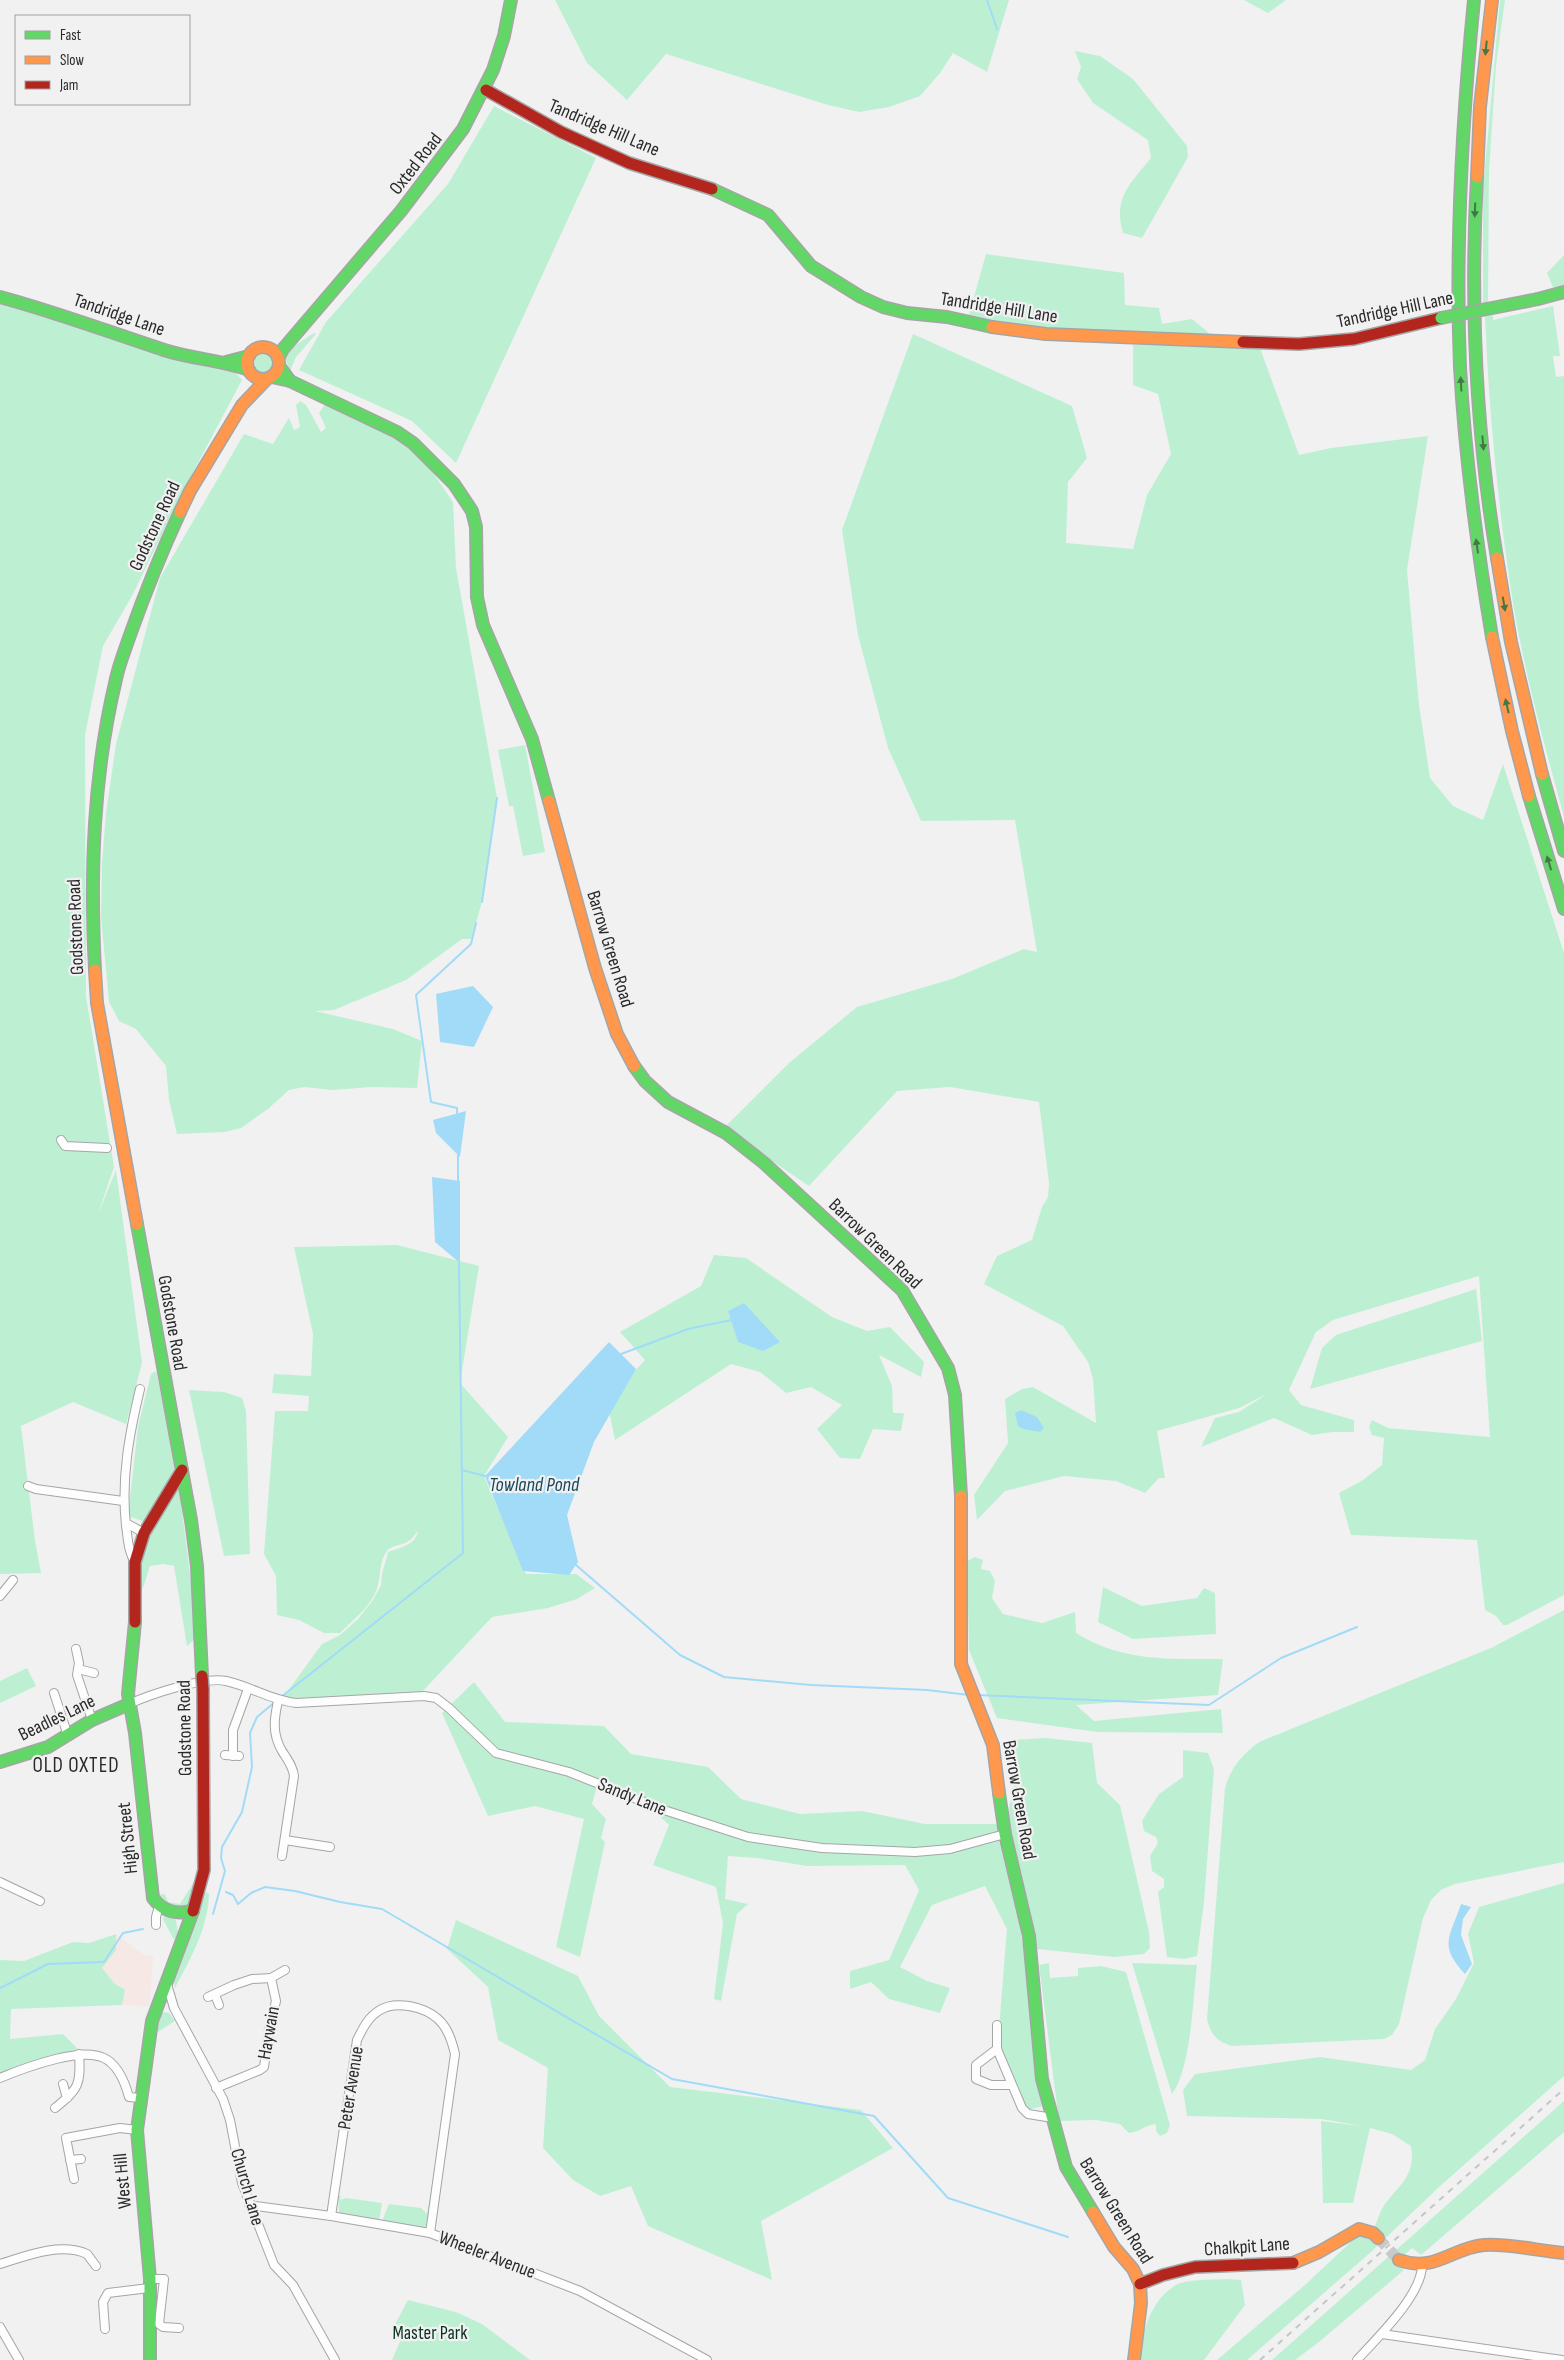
<svg xmlns="http://www.w3.org/2000/svg" width="1564" height="2360" font-family="'Sofia Sans Condensed',sans-serif">
  <style>
    .commercial { fill: #f6e8e5 }
    .green { fill: #bdf0d3 }
    .water { fill: #a1dbf7 }
    .lines { fill: none; stroke-linecap: round; stroke-linejoin: round }
    .stream { stroke: #a1dbf7; stroke-width: 2 }
    .secondary-tunnel { stroke: #c9c9ca; stroke-width: 11; stroke-dasharray: 11 5.5; stroke-linecap: butt }
    .street-casing { stroke: #a5a5a5; stroke-width: 10 }
    .fast-casing { stroke: #a5a5a5; stroke-width: 14 }
    .slow-casing { stroke: #a5a5a5; stroke-width: 14 }
    .jam-casing { stroke: #a5a5a5; stroke-width: 14 }
    .street { stroke: #fdfdfd; stroke-width: 8 }
    .fast { stroke: #63d668; stroke-width: 11 }
    .slow { stroke: #ff974d; stroke-width: 11 }
    .jam { stroke: #b3261e; stroke-width: 11 }
    .rail { stroke: #c5c5c5; stroke-width: 2; stroke-dasharray: 6 6; stroke-linecap: butt }
    .fast-bridge-casing { stroke: #a5a5a5; stroke-width: 14; stroke-linecap: butt }
    .jam-bridge-casing { stroke: #a5a5a5; stroke-width: 14; stroke-linecap: butt }
    .fast-bridge { stroke: #63d668; stroke-width: 11 }
    .jam-bridge { stroke: #b3261e; stroke-width: 11 }
    .oneway { fill: #447746 }
    .labels { text-anchor: middle; dominant-baseline: central; stroke-width: 4.5; stroke-linejoin: round; paint-order: stroke }
    .street-label { font-size: 19px; fill: #2a2a2b; stroke: #f1f1f2 }
    .park-label { font-size: 19px; fill: #08331e; stroke: #f1f1f2 }
    .water-label { font-size: 20px; font-style: italic; fill: #18475b; stroke: #f1f1f2 }
    .quarter-label { font-size: 21px; letter-spacing: 1px; fill: #2a2a2b; stroke: #f1f1f2 }
  </style>
  <rect width="100%" height="100%" fill="#f1f1f2"/>
  <path class="commercial" d="M116 1934 144 1955 153 1956 150 2006 122 2005 125 1990 114 1983 102 1968 116 1950Z"/>
  <g class="green">
    <path d="M555 0H1009L987 72 953 53 940 73 920 96 889 107 859 112 828 105 666 54 627 100 587 63Z"/>
    <path d="M1244 0H1286L1268 13Z"/>
    <path d="M1500 0H1505L1496 65 1489 171 1488 304 1483 305V190Z"/>
    <path d="M1075 51 1100 56 1133 79 1187 146 1188 157 1142 238 1123 233C1113 197 1130 184 1151 158L1148 140 1093 103 1077 79 1081 67Z"/>
    <path d="M494 106 596 158 456 463 412 421 299 370 326 322 448 184Z"/>
    <path d="M986 254 1124 273 1125 305 1159 308 1162 324 1192 319 1209 333 1197 339C1123 335 1040 335 968 318Z"/>
    <path d="M1564 255V288L1555 292 1547 273Z"/>
    <path d="M0 304 53 316 230 367 242 380 181 495 133 594 103 646 85 735 86 996 114 1167 98 1214 116 1170 142 1363 126 1424 73 1402 21 1426 35 1541 41 1573 0 1574Z"/>
    <path d="M1553 306 1560 356H1553L1556 377 1564 376V817C1545 747 1525 675 1513 603 1498 508 1489 413 1485 317L1493 315V320Z"/>
    <path d="M314 333 316 334 296 357 290 371 285 358 294 346Z"/>
    <path d="M913 334 1072 406 1087 458 1068 482 1066 543 1133 549 1147 495 1171 454 1158 394 1133 385V345L1260 348 1299 455 1331 448 1428 436 1407 570 1419 705 1430 778 1453 806 1483 820 1503 764 1564 953V1595L1507 1625H1503L1496 1616 1485 1610 1477 1540 1351 1535 1339 1493 1363 1480 1382 1465 1384 1438 1372 1435 1369 1427 1372 1420 1388 1428 1490 1437 1479 1276 1333 1320 1316 1332 1289 1390 1301 1405 1354 1420V1432H1332L1312 1435 1274 1418 1201 1447 1215 1418 1239 1412 1267 1394 1239 1408 1157 1431 1165 1478H1159L1145 1493 1116 1481 1064 1476 1005 1491 977 1520 974 1495 1008 1443 1005 1399 1022 1389 1033 1387 1096 1423 1093 1379 1088 1362 1063 1326 984 1284 997 1256 1032 1240 1042 1207 1048 1197 1049 1183 1039 1102 950 1087 897 1091 809 1186 724 1128 789 1063 857 1007 952 979 1024 949 1037 952 1015 820 921 821 888 748 858 635 842 530Z"/>
    <circle cx="264" cy="364" r="10"/>
    <path d="M300 401 306 405 321 432 326 428 319 413 326 403 399 439 429 467 453 502 456 568 497 798 482 902 471 939H462L406 980 334 1010 315 1011 393 1029 422 1041 417 1088 372 1087 332 1090 304 1087 289 1090 268 1109 241 1128 225 1132 177 1134 169 1100 166 1066 136 1029 119 1021 109 1002 101 917 102 863 106 813 116 744 160 578 244 434 273 444 289 418 294 430 300 427 296 405Z"/>
    <path d="M525 745 545 852 523 856 513 806H509L498 750Z"/>
    <path d="M397 1245 479 1266 460 1383 508 1437 484 1476 526 1574H576L595 1588 577 1599 548 1608 492 1617 421 1693 282 1699 322 1644 340 1635 358 1619 373 1600 381 1585 382 1574 388 1552C399 1548 416 1545 418 1531 415 1534 412 1540 407 1542 400 1546 392 1545 387 1551 379 1562 381 1573 378 1585 374 1604 353 1620 340 1633H324L299 1620 277 1615 276 1576 264 1554 275 1411H308L309 1396 272 1393 274 1374 311 1376 313 1334 294 1247Z"/>
    <path d="M714 1255 746 1258 832 1317 867 1331 890 1327 924 1362 921 1377 879 1355 892 1386 893 1413H904L901 1431 873 1429 860 1459 840 1458 817 1429 842 1405 811 1387 786 1393 760 1372 731 1364 615 1440 607 1401 645 1360 620 1332 701 1286Z"/>
    <path d="M1476 1289 1482 1341 1310 1389 1322 1348 1336 1335Z"/>
    <path d="M156 1371 175 1459 173 1474 145 1522 128 1516 138 1427 151 1374Z"/>
    <path d="M189 1390 224 1392 242 1398 246 1411 250 1554 224 1556Z"/>
    <path d="M179 1487 198 1636 187 1646 174 1566 163 1564 150 1566 143 1588H139L140 1558 151 1528Z"/>
    <path d="M975 1557 983 1560 981 1569 990 1571 995 1581 992 1598 1003 1614 1042 1623 1075 1612 1076 1633C1122 1662 1170 1659 1223 1659L1218 1695 1076 1705 1094 1721 1221 1709 1223 1733 1097 1732 997 1718 969 1650 967 1561Z"/>
    <path d="M1103 1587 1142 1606 1197 1598 1204 1588 1215 1593 1216 1634 1133 1639 1098 1622Z"/>
    <path d="M1564 1610V1862L1455 1884 1441 1890 1431 1900 1423 1918 1399 2024 1392 2035 1384 2039 1232 2046C1216 2041 1211 2035 1207 2019L1225 1788C1231 1767 1242 1755 1259 1742L1491 1648Z"/>
    <path d="M27 1668 36 1686 0 1703V1681Z"/>
    <path d="M474 1682 505 1722 604 1726 631 1754 708 1767 741 1799 800 1814 862 1811 925 1824H998C1011 1880 1023 1935 1030 1993 1034 2031 1035 2069 1043 2106L1027 2110 1004 2063 999 2028 1007 1929 985 1886 932 1905 900 1967 927 1981 950 1988 940 2013 889 1999 871 1982 850 1989V1971L889 1960 919 1890 905 1865 807 1866 757 1858 728 1856 725 1899 748 1904 737 1914 721 2001 714 1999 723 1923 716 1887 653 1865 669 1825 633 1791 599 1780 592 1804 606 1819 601 1838 605 1842 580 1957 556 1947 584 1819 535 1806 488 1816 442 1713Z"/>
    <path d="M1046 1738 1092 1743 1097 1783 1120 1805 1149 1932 1150 1948 1144 1954 1114 1957 1037 1949 1011 1840 1008 1811 1017 1776 1013 1740Z"/>
    <path d="M1183 1750 1208 1753 1214 1769 1204 1902 1197 1956 1184 1959 1167 1957 1158 1892 1164 1887V1879L1152 1871 1150 1856 1158 1843 1156 1837 1144 1831 1142 1821 1159 1794 1183 1777Z"/>
    <path d="M196 1879 189 1907 179 1910 158 1900 156 1895 165 1894 168 1902 180 1904Z"/>
    <path d="M1564 1883V2076L1438 2188 1371 2252 1247 2360H1217L1305 2285 1356 2237 1363 2234 1373 2243 1381 2235 1374 2229C1377 2221 1380 2211 1385 2204 1400 2184 1416 2175 1411 2146L1392 2134 1370 2128 1353 2203H1323L1321 2121 1362 2126 1321 2119 1187 2116 1183 2090 1195 2074 1320 2057 1411 2070 1425 2060 1435 2029 1456 1999 1474 1963 1468 1934 1479 1907Z"/>
    <path d="M206 1892 209 1894C208 1928 191 1958 175 1988L172 1975 197 1919Z"/>
    <path d="M165 1914 176 1920 178 1934 174 1940 163 1919Z"/>
    <path d="M456 1920 578 1976 599 2016 670 2087 861 2110 893 2148 761 2221 772 2280 648 2226 631 2186 600 2196 573 2180 543 2148 548 2068 498 2040 488 1987 447 1949Z"/>
    <path d="M116 1934V1950L102 1968 114 1983 125 1990 122 2005 11 2009 10 2039 63 2034 78 2049 0 2073V1960L24 1961 73 1942 89 1943Z"/>
    <path d="M1049 1963 1050 1978 1078 1976V1968L1101 1966 1126 1972 1170 2125 1167 2133 1160 2136 1156 2131V2124C1145 2125 1140 2132 1129 2133L1120 2124 1096 2120 1059 2121 1039 1965Z"/>
    <path d="M1132 1963 1197 1965C1193 1998 1191 2069 1172 2094Z"/>
    <path d="M164 2012 169 2013 175 2021 155 2034 160 2014Z"/>
    <path d="M1564 2101V2132L1421 2255 1412 2248 1395 2264 1404 2270 1319 2342 1295 2360H1272Z"/>
    <path d="M432 2185 434 2186 426 2226 422 2228 382 2221 389 2204 421 2208 427 2214Z"/>
    <path d="M338 2196H341L340 2200 346 2198 382 2203 379 2221 339 2213Z"/>
    <path d="M1228 2279 1241 2280 1245 2305 1204 2360H1140C1141 2332 1152 2297 1178 2284 1188 2279 1216 2280 1228 2279Z"/>
    <path d="M408 2300 456 2312 482 2324 530 2360H392L403 2335 393 2328Z"/>
  </g>
  <g class="water">
    <path d="M473 986 493 1007 474 1047 440 1042 436 994Z"/>
    <path d="M466 1111 460 1157 436 1133 433 1120Z"/>
    <path d="M432 1177 460 1181V1263L435 1242Z"/>
    <path d="M744 1303 780 1342 763 1351 738 1342 728 1311Z"/>
    <path d="M609 1342 636 1369 594 1442 567 1515 578 1562 569 1575 523 1571 485 1476Z"/>
    <path d="M1021 1410 1037 1417 1044 1428 1040 1432 1023 1429 1018 1426 1015 1413Z"/>
    <path d="M1461 1904 1471 1907 1463 1919 1461 1935 1472 1964 1465 1974C1438 1945 1450 1937 1461 1904Z"/>
  </g>
  <g class="lines">
    <g class="stream">
      <path d="M987 0 997 29"/>
      <path d="M482 902 497 798"/>
      <path d="M457 1115V1108L431 1102 416 995 471 944 476 923"/>
      <path d="M458 1153V1183"/>
      <path d="M621 1354 688 1329 731 1320"/>
      <path d="M462 1470 485 1476"/>
      <path d="M576 1565 680 1655 724 1677 811 1685 927 1690 969 1695"/>
      <path d="M977 1695 1209 1705 1281 1658 1357 1627"/>
      <path d="M281 1697 463 1553 459 1263"/>
      <path d="M226 1892 233 1895 238 1904 251 1893 265 1887 295 1891 340 1902 382 1909 672 2079 874 2116 948 2198 1068 2237"/>
      <path d="M213 1914 225 1871 221 1858 222 1847 242 1812 252 1767 250 1733 257 1717 275 1702"/>
      <path d="M0 1988 48 1964 104 1962 123 1933 143 1929"/>
    </g>
    <path class="secondary-tunnel" d="M1378 2238 1399 2260"/>
    <g class="street-casing">
      <g id="street">
        <path d="M61 1140 65 1146 107 1148"/>
        <path d="M28 1486 36 1489 123 1501"/>
        <path d="M126 1523 144 1533"/>
        <path d="M135 1562C128 1551 128 1539 126 1526 121 1478 129 1435 140 1389"/>
        <path d="M0 1596 13 1580"/>
        <path d="M76 1649 79 1663 77 1675 92 1720"/>
        <path d="M78 1669 94 1673"/>
        <path d="M54 1693 68 1736"/>
        <path d="M278 1701C274 1719 272 1734 282 1751 287 1759 293 1766 294 1776L282 1856"/>
        <path d="M129 1704C149 1695 204 1676 226 1681 250 1686 270 1700 296 1703L424 1696 436 1698 449 1708 496 1753 569 1772 664 1810 748 1837 822 1848 915 1852 950 1849 1005 1834"/>
        <path d="M225 1755 239 1756"/>
        <path d="M233 1756V1730L248 1689"/>
        <path d="M285 1840 330 1847"/>
        <path d="M0 1882 40 1901"/>
        <path d="M156 1925V1917L159 1906"/>
        <path d="M167 1984 174 2008 223 2099 230 2120 242 2183 274 2265 293 2285 335 2360"/>
        <path d="M215 1995 219 2005"/>
        <path d="M208 1997 234 1985 252 1979 271 1978 285 1970"/>
        <path d="M997 2025V2049L1022 2108 1028 2114 1053 2118"/>
        <path d="M997 2049 976 2065V2079L991 2085H1011"/>
        <path d="M0 2078C19 2070 36 2064 56 2059 97 2049 117 2053 129 2097L140 2098"/>
        <path d="M63 2084 67 2098"/>
        <path d="M216 2088 260 2070 264 2067 269 2030 276 2001 271 1978"/>
        <path d="M55 2108C79 2089 81 2084 79 2054"/>
        <path d="M70 2160 81 2159"/>
        <path d="M74 2179 66 2138 120 2128 137 2130"/>
        <path d="M249 2205 331 2216 430 2233 580 2291 707 2360"/>
        <path d="M331 2216 357 2040C363 2028 368 2017 380 2010 396 2000 425 2007 438 2019 448 2028 452 2041 455 2054L430 2233"/>
        <path d="M0 2264C26 2256 60 2242 87 2254L96 2266"/>
        <path d="M150 2279H164L159 2324 163 2327 179 2328"/>
        <path d="M0 2327 19 2360"/>
        <path d="M105 2329 103 2302 108 2293 149 2288"/>
        <path d="M1382 2334 1562 2360"/>
        <path d="M1357 2360C1377 2338 1421 2296 1422 2266"/>
      </g>
    </g>
    <g class="fast-casing">
      <g id="fast">
        <path d="M1474 0C1462 122 1455 244 1460 367 1465 457 1477 547 1492 637"/>
        <path d="M1477 177C1470 303 1476 433 1497 558"/>
        <path d="M712 189 768 215 811 266 861 297 883 307 907 313 947 317 992 327"/>
        <path d="M0 297C56 312 109 332 164 350 192 359 221 360 249 370"/>
        <path d="M1538 299 1564 292"/>
        <path d="M278 358 283 349 401 211 463 129 493 70 504 36 511 0"/>
        <path d="M226 362 249 356"/>
        <path d="M279 366 290 381"/>
        <path d="M272 377 290 381 397 432 413 443 454 484 472 511 476 527 477 597 483 625 532 739 549 801"/>
        <path d="M1542 774 1564 851"/>
        <path d="M1529 796 1564 909"/>
        <path d="M95 970C90 872 93 775 116 679 119 664 125 650 130 635 145 593 161 553 180 512"/>
        <path d="M634 1066 645 1081 668 1102 726 1133 764 1163 902 1290 948 1368 955 1395 961 1496"/>
        <path d="M137 1224 191 1520 197 1566 202 1676"/>
        <path d="M135 1622 128 1694 135 1733 153 1898C162 1911 178 1916 193 1910"/>
        <path d="M0 1762 48 1747 92 1720 129 1704"/>
        <path d="M999 1793 1005 1834 1029 1936 1042 2079 1066 2167 1093 2212"/>
        <path d="M150 2360V2279L137 2130 152 2021 193 1911"/>
      </g>
    </g>
    <g class="slow-casing">
      <g id="slow">
        <path d="M1477 177 1480 107 1492 0"/>
        <path d="M992 327 1046 334 1243 342"/>
        <circle cx="263" cy="363" r="16"/>
        <path d="M180 512 190 491 242 405 267 379"/>
        <path d="M1497 558 1511 642 1542 774"/>
        <path d="M1492 637 1512 731 1529 796"/>
        <path d="M549 801 595 968 617 1034 634 1066"/>
        <path d="M95 970 97 1003 137 1224"/>
        <path d="M961 1496V1664L993 1745 999 1793"/>
        <path d="M1093 2212 1114 2247 1133 2269 1140 2284 1141 2303 1134 2360"/>
        <path d="M1399 2260C1435 2273 1451 2248 1484 2245 1506 2243 1540 2251 1564 2253"/>
        <path d="M1293 2263 1319 2252 1359 2229 1373 2233 1378 2238"/>
      </g>
    </g>
    <g class="jam-casing">
      <g id="jam">
        <path d="M486 90 561 132 629 163 712 189"/>
        <path d="M1243 342 1299 344 1354 339 1441 318"/>
        <path d="M135 1622V1562L144 1533 182 1470"/>
        <path d="M193 1911 204 1870 203 1689"/>
        <path d="M1140 2284 1163 2275 1195 2267 1293 2263"/>
      </g>
    </g>
    <use href="#street" class="street"/>
    <use href="#fast" class="fast"/>
    <use href="#slow" class="slow"/>
    <use href="#jam" class="jam"/>
    <path class="rail" d="M1260 2360 1564 2089"/>
    <g class="fast-bridge-casing">
      <path id="fast-bridge" d="M1441 318 1538 299"/>
    </g>
    <g class="jam-bridge-casing">
      <path id="jam-bridge" d="M202 1676 203 1689"/>
    </g>
    <use href="#fast-bridge" class="fast-bridge"/>
    <use href="#jam-bridge" class="jam-bridge"/>
  </g>
  <defs><path id="oneway-solid" d="M-6-.8H1V-3.2L6.5 0L1 3.2V.8H-6Z" transform="scale(1.25)"/></defs>
  <g class="oneway">
    <use href="#oneway-solid" transform="translate(1486 48) rotate(96)"/>
    <use href="#oneway-solid" transform="translate(1475 210) rotate(92)"/>
    <use href="#oneway-solid" transform="translate(1461 384) rotate(-93)"/>
    <use href="#oneway-solid" transform="translate(1483 443) rotate(85)"/>
    <use href="#oneway-solid" transform="translate(1477 546) rotate(-98)"/>
    <use href="#oneway-solid" transform="translate(1504 604) rotate(80)"/>
    <use href="#oneway-solid" transform="translate(1507 706) rotate(-103)"/>
    <use href="#oneway-solid" transform="translate(1549 863) rotate(-107)"/>
  </g>
  <g class="labels">
    <g class="street-label">
      <text transform="translate(604 128) rotate(23)">Tandridge Hill Lane</text>
      <text transform="translate(416 164) rotate(-52)">Oxted Road</text>
      <text transform="translate(999 308) rotate(9)">Tandridge Hill Lane</text>
      <text transform="translate(1395 310) rotate(-12)">Tandridge Hill Lane</text>
      <text transform="translate(119 315) rotate(19)">Tandridge Lane</text>
      <text transform="translate(155 526) rotate(-65)">Godstone Road</text>
      <text transform="translate(76 927) rotate(-92)">Godstone Road</text>
      <text transform="translate(610 949) rotate(73)">Barrow Green Road</text>
      <text transform="translate(875 1244) rotate(44)">Barrow Green Road</text>
      <text transform="translate(172 1323) rotate(80)">Godstone Road</text>
      <text transform="translate(57 1718) rotate(-26)">Beadles Lane</text>
      <text transform="translate(185 1728) rotate(-91)">Godstone Road</text>
      <text transform="translate(632 1797) rotate(22)">Sandy Lane</text>
      <text transform="translate(1019 1800) rotate(80)">Barrow Green Road</text>
      <text transform="translate(128 1838) rotate(-96)">High Street</text>
      <text transform="translate(269 2033) rotate(-80)">Haywain</text>
      <text transform="translate(351 2088) rotate(-81)">Peter Avenue</text>
      <text transform="translate(123 2181) rotate(-95)">West Hill</text>
      <text transform="translate(247 2187) rotate(74)">Church Lane</text>
      <text transform="translate(1116 2211) rotate(58)">Barrow Green Road</text>
      <text transform="translate(1247 2247) rotate(-4)">Chalkpit Lane</text>
      <text transform="translate(487 2255) rotate(21)">Wheeler Avenue</text>
    </g>
    <g class="park-label">
      <text x="430" y="2333">Master Park</text>
    </g>
    <g class="water-label">
      <text x="534" y="1485">Towland Pond</text>
    </g>
    <g class="quarter-label">
      <text x="76" y="1765">OLD OXTED</text>
    </g>
  </g>
  <rect x="15" y="15" width="175" height="90" fill="#f1f1f2" stroke="#a1a1a2"/>
  <rect x="25" y="31" width="25" height="8" fill="#63d668" stroke="#a1a1a2"/>
  <text x="60" y="40" font-size="15" fill="#2a2a2b">Fast</text>
  <rect x="25" y="56" width="25" height="8" fill="#ff974d" stroke="#a1a1a2"/>
  <text x="60" y="65" font-size="15" fill="#2a2a2b">Slow</text>
  <rect x="25" y="81" width="25" height="8" fill="#b3261e" stroke="#a1a1a2"/>
  <text x="60" y="90" font-size="15" fill="#2a2a2b">Jam</text>
</svg>
